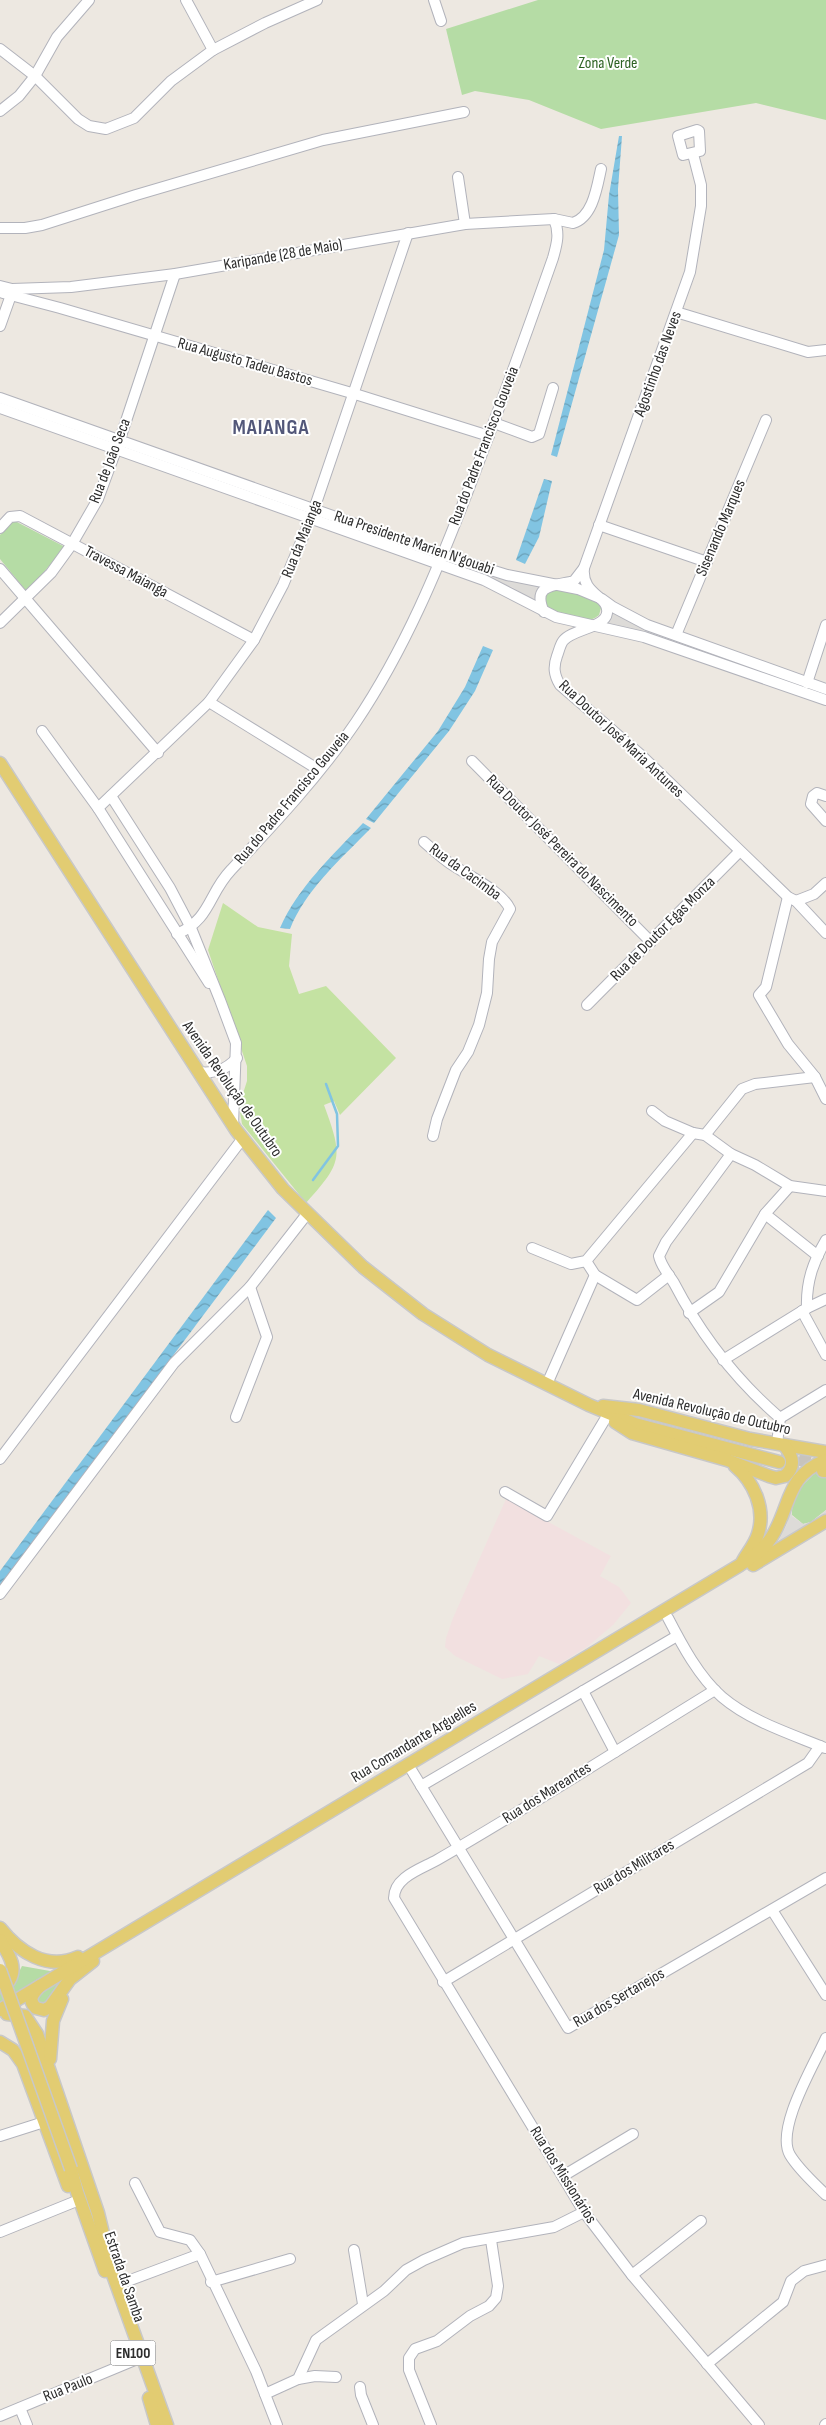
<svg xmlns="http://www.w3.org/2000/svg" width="826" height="2425" font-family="'Sofia Sans Condensed',sans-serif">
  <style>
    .medical { fill: #f2e0e0 }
    .grass { fill: #b5dca5 }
    .pitch { fill: #c4e2a2 }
    .plaza { fill: #dddbd8 }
    .water { fill: url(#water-waves) }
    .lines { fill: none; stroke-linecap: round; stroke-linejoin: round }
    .stream { stroke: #81c4e2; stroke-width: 2.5 }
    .major-tunnel { stroke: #c7c3bd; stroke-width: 12; stroke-dasharray: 12 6; stroke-linecap: butt }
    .minor-casing { stroke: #b2b3bb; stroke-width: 12 }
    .major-casing { stroke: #c8c8c8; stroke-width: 15 }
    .minor { stroke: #fff; stroke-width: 10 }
    .major { stroke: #e2cc72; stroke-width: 12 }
    .major-bridge-casing { stroke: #c8c8c8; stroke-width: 15; stroke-linecap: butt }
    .major-bridge { stroke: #e2cc72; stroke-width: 12 }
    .labels { text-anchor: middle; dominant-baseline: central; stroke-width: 4; stroke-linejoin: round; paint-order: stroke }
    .shield { fill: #fff; stroke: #6c6c6c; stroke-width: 1 }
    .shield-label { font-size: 15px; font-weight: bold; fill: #2d2d2d }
    .park-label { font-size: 16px; fill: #2e6324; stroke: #fff }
    .street-label { font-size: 16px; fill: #2d2d2d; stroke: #fff }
    .district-label { font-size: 21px; font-weight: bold; letter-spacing: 1px; fill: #525779; stroke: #fff }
  </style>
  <defs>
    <pattern id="water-waves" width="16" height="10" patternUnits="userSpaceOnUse" patternTransform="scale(1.25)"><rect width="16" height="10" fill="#81c4e2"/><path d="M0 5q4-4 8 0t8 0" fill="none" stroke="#6aa0b8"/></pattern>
  </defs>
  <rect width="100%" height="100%" fill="#ede8e1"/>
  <path class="medical" d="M506 1499 611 1556 600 1576 619 1587 631 1603 613 1625 587 1647 559 1664 539 1656 528 1674 502 1679 455 1656 445 1647 446 1638 453 1618Z"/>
  <g class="grass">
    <path d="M538 0H826V120L756 103 601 129 529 100 475 91 462 95 446 29Z"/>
    <path d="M13 520 65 547 27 592 0 559V535Z"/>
    <path d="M557 589C571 589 595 594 601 608L599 615C582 629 560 614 545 606V593Z"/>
    <path d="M826 1465V1510L811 1522 803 1524 792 1515C791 1493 808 1476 826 1465Z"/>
    <path d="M22 1966 50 1971 51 1974 0 2006V1991L14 1982Z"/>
    <path d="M60 1980 45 2005 39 2003 38 1999 40 1994Z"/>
  </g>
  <path class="pitch" d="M223 903 258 927 292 934 289 966 299 994 326 986 396 1058 340 1115 334 1101 324 1105C343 1157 343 1162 306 1203L242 1124 239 1106 247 1081V1066L208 950Z"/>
  <g class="plaza">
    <path d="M453 560 513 582 541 586 536 593V602L512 587 451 565Z"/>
    <path d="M610 609 826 692V698L603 624 610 618Z"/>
    <path d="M817 1471 800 1488 791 1507 792 1516 803 1524 811 1522 826 1510V1516L774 1550 787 1524 790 1509 799 1484Z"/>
  </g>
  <g class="water">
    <path d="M619 136H622L618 189 619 235 557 457 551 455 604 250 609 195Z"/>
    <path d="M544 479 552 481 539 537 525 564 516 560Z"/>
    <path d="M483 646 493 650 475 691 449 731 374 823 366 819 438 731 465 687Z"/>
    <path d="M363 823 371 828C341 859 306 889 290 929L280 928C298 887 333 855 363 823Z"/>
    <path d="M268 1210 276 1218 0 1587V1571Z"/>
  </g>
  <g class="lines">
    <path class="stream" d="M313 1180 338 1146 337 1114 326 1084"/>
    <path class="major-tunnel" d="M781 1456 824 1465"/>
    <g class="minor-casing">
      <g id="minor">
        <path d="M186 0 213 50"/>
        <path d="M434 0 441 21"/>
        <path d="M0 49 35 76 78 119 89 126 106 129 134 118 171 81 213 50 265 23 317 0"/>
        <path d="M0 111 19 96 35 76 57 37 89 0"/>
        <path d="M697 130 699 131 700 151 683 155 678 136Z"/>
        <path d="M458 177 465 224"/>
        <path d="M0 228H25L42 225 136 195 323 140 464 112"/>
        <path d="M0 286 12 289 71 287 175 274 465 224 554 219 573 223C593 217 597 187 601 169"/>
        <path d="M3 293 60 308 355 394 489 436"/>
        <path d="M676 312 808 352 826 350"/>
        <path d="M0 326 11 295"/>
        <path d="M0 398 443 555 507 575 578 589 602 599 613 607 647 625 826 689"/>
        <path d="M0 408 484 580 556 617 644 637 826 700"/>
        <path d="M494 423 532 437 539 434 553 388"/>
        <path d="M599 525 707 562"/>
        <path d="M0 528 10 517 20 516 254 640"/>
        <path d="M584 568C581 595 610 596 607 613 605 628 572 629 563 641 560 645 559 651 557 656 553 667 554 675 560 685L641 755 788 897 796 901 826 933"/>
        <path d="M0 569 158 753"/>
        <path d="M544 612C531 583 556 586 574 581L584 568 690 272 701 206V185L693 154"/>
        <path d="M0 623 51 573 72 544 98 499 120 439 175 274"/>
        <path d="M676 635 766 420"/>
        <path d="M807 683 826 625"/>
        <path d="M209 702 319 770"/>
        <path d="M42 731 98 808 209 983"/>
        <path d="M472 761 651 942"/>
        <path d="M111 796 170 888 191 928 220 1000 236 1043 233 1125"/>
        <path d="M826 796 817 793 813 796 811 804 826 821"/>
        <path d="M98 808 209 702 254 640 283 585 311 518 408 233"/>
        <path d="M424 842C432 849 440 856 448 862 466 875 501 890 510 909L492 942 489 959 487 993 479 1025 468 1052 456 1070 437 1119 433 1136"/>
        <path d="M788 897 766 987 759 995 788 1044 815 1077 826 1099"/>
        <path d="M796 901 814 894 826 883"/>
        <path d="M177 934C211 919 208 894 231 870 275 823 320 775 356 722 405 649 438 569 469 488 498 412 526 335 553 258 557 244 560 233 554 219"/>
        <path d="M587 1005 739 852"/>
        <path d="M198 1072C214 1074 226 1070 237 1058"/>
        <path d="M652 1111 665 1121 693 1133 705 1135 731 1154 755 1165 790 1186 826 1191"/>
        <path d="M705 1135 742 1089 755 1084 815 1077"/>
        <path d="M731 1154 666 1242 659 1256C661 1266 669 1275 674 1283 701 1335 736 1380 780 1418L777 1444"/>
        <path d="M765 1214 818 1256"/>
        <path d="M532 1248 571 1264 586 1261 693 1133"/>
        <path d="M586 1261 595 1275 637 1300 669 1275"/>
        <path d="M807 1308C806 1282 813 1262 826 1240"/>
        <path d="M802 1311 826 1355"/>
        <path d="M689 1313 719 1292 765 1214 790 1186"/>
        <path d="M723 1360 807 1308 826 1299"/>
        <path d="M547 1384 595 1275"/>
        <path d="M236 1417 267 1337 250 1287"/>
        <path d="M780 1418 826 1390"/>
        <path d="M0 1459 243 1138"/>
        <path d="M505 1492 547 1516 607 1416"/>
        <path d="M0 1594 174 1363 250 1287 307 1214"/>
        <path d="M668 1618C682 1645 699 1677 722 1697 750 1721 791 1734 825 1748"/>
        <path d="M715 1690C622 1747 531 1806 437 1860 421 1869 394 1877 394 1898L584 2212 632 2275 759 2425"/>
        <path d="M583 1691 615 1752"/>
        <path d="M412 1771 568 2028 826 1878"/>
        <path d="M421 1786 677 1636"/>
        <path d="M772 1910 826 1995"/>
        <path d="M443 1982 808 1763 820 1746"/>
        <path d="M826 2038C814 2065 775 2129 790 2155 799 2170 814 2183 826 2195"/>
        <path d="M0 2136 44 2122"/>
        <path d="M563 2176 633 2134"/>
        <path d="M135 2183 160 2232 190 2240 200 2254"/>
        <path d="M0 2232 74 2202"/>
        <path d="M354 2250 363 2304"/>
        <path d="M632 2275 701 2221"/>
        <path d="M211 2282 290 2259"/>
        <path d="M117 2285 200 2254 256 2371 277 2425"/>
        <path d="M707 2364 783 2302 791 2281 804 2271 826 2265"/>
        <path d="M298 2379 315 2376 336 2377"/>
        <path d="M360 2387 361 2395 373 2425"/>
        <path d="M265 2394 298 2379 316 2340 384 2291 406 2270 424 2260 463 2243 554 2227 584 2212"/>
        <path d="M20 2408 27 2425"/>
        <path d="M0 2416 135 2360"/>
        <path d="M431 2425 409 2370V2358L415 2349 437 2341 470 2316 489 2306 496 2298 498 2286 491 2240"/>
        <path d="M825 2425 826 2424"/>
      </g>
    </g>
    <g class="major-casing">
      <g id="major">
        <path d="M0 763 236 1130 283 1189 363 1267 423 1314 488 1355 589 1405 635 1424 779 1462"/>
        <path d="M603 1406 639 1410 750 1439 826 1452"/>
        <path d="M615 1422 632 1433 727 1460 769 1476 776 1478 785 1476C796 1466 793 1456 784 1445"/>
        <path d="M735 1466C754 1482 766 1509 758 1534 755 1544 748 1552 743 1561"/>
        <path d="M823 1471H826"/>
        <path d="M753 1565 826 1521"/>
        <path d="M0 1928C19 1952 47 1971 78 1957"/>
        <path d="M0 1940C8 1954 18 1966 9 1981L0 1987"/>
        <path d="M40 1986C33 1993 27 2000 36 2008L44 2010 50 2007 70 1979 93 1961"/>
        <path d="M0 2010 740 1565C754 1556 766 1548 774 1533 791 1503 787 1475 826 1460"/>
        <path d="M7 2014 25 2016 37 2034 98 2213 113 2275 167 2425"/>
        <path d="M0 2042 13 2050 23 2064 68 2186"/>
        <path d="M50 2059 53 2021 62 1999"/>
        <path d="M71 2169 77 2192 105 2271"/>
        <path d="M149 2398 157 2425"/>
      </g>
    </g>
    <use href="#minor" class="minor"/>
    <use href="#major" class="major"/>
    <g class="major-bridge-casing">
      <path id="major-bridge" d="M0 1970 71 2169"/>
    </g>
    <use href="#major-bridge" class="major-bridge"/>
  </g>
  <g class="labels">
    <rect class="shield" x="110.5" y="2340.5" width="45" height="25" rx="4"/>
    <g class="shield-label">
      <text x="133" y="2353">EN100</text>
    </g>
    <g class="park-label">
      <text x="608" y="63">Zona Verde</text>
    </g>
    <g class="street-label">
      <text transform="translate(283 255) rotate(-10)">Karipande (28 de Maio)</text>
      <text transform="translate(245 362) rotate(16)">Rua Augusto Tadeu Bastos</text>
      <text transform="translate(658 364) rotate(-70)">Agostinho das Neves</text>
      <text transform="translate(484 446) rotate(-69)">Rua do Padre Francisco Gouveia</text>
      <text transform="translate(110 461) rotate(-69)">Rua de João Seca</text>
      <text transform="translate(721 528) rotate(-67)">Sisenando Marques</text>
      <text transform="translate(302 539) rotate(-68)">Rua da Maianga</text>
      <text transform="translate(414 543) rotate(19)">Rua Presidente Marien N'gouabi</text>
      <text transform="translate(126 572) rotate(28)">Travessa Maianga</text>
      <text transform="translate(621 739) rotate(43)">Rua Doutor José Maria Antunes</text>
      <text transform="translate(292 798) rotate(-50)">Rua do Padre Francisco Gouveia</text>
      <text transform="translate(562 851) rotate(45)">Rua Doutor José Pereira do Nascimento</text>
      <text transform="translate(465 872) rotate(36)">Rua da Cacimba</text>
      <text transform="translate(663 929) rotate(-45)">Rua de Doutor Egas Monza</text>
      <text transform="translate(232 1089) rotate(55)">Avenida Revolução de Outubro</text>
      <text transform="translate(712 1412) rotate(13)">Avenida Revolução de Outubro</text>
      <text transform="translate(414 1742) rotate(-31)">Rua Comandante Arguelles</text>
      <text transform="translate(547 1793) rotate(-32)">Rua dos Mareantes</text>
      <text transform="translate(634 1867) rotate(-31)">Rua dos Militares</text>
      <text transform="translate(619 1998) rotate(-30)">Rua dos Sertanejos</text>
      <text transform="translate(563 2175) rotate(58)">Rua dos Missionários</text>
      <text transform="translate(124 2277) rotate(71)">Estrada da Samba</text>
      <text transform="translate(68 2388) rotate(-22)">Rua Paulo</text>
    </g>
    <g class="district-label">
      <text x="271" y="427">MAIANGA</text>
    </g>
  </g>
</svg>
